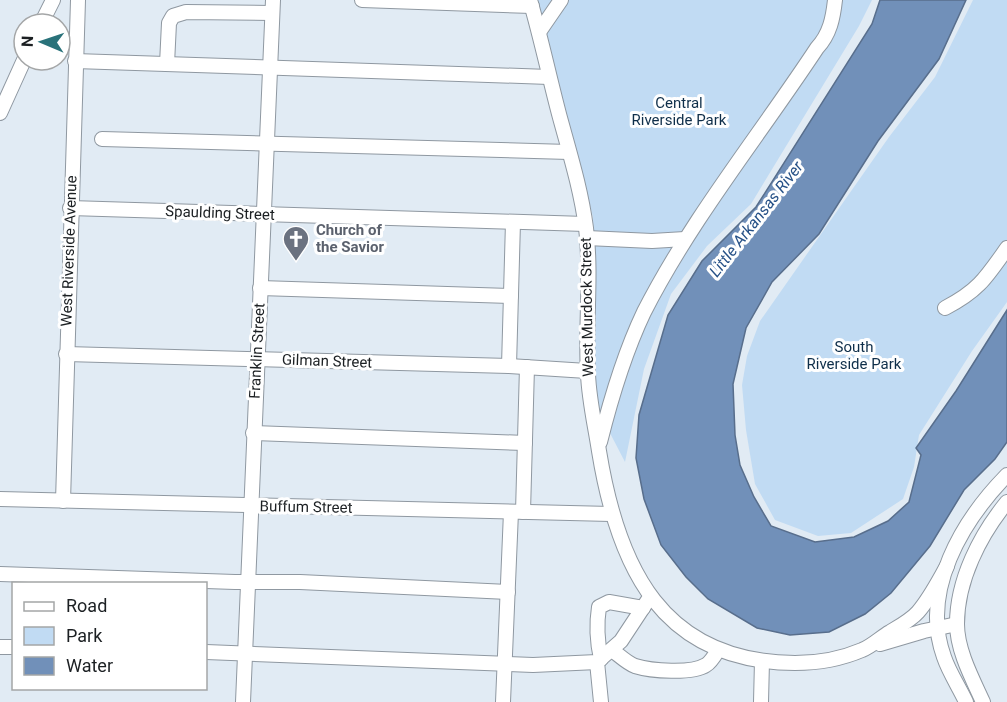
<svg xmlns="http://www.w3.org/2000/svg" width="1007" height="702" font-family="Roboto,sans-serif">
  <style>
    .green { fill: #c1dbf3 }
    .water { fill: #7190b9; stroke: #586e8c; stroke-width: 1.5 }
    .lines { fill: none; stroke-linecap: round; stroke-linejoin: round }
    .minor-casing { stroke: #8f98a1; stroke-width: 16 }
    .minor { stroke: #fff; stroke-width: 14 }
    .labels { text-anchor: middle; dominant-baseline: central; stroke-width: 6; stroke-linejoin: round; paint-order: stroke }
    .park-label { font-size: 15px; fill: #0f2f4a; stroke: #fff }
    .street-label { font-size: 15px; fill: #1c2023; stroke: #fff }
    .worship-label { font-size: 15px; font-weight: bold; fill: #5b616d; stroke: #fff; text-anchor: start }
    .water-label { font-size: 16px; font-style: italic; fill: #265187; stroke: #fff }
  </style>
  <rect width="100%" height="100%" fill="#e1ebf4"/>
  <g class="green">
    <path d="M537 0H872L859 26 751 204 707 246 671 294 644 369 625 462 597 408 593 370 596 322 593 217Z"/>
    <path d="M973 0H1007V302L972 351 919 435 914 467 903 499 851 533 818 536 775 520 755 484 746 430 742 385 747 356 760 321 889 137 935 77Z"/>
  </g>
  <path class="water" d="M880 0H966L939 59 878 141 819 234 772 282 746 328 733 384 735 435 740 465 754 497 771 526 815 542 854 537 888 521 909 502 921 455 916 448 956 391 1007 310V442L995 459 964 490 930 546 891 593 865 614 829 632 790 635 757 628 708 599 686 577 661 545 644 499 636 458 639 415 668 315 702 261 756 207 872 24Z"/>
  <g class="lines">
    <g class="minor-casing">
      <g id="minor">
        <path d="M362 0 532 6"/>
        <path d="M530 0C541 38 549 76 559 114 569 151 581 189 586 228 592 276 585 325 588 374 589 400 595 425 599 451 618 568 662 662 795 663 818 663 841 659 862 650 872 646 881 637 890 632 900 626 911 620 918 612 930 598 938 582 947 566"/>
        <path d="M41 24 53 0"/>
        <path d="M539 32 561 0"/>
        <path d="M75 61 549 77"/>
        <path d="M167 64 169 23 173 16 186 12 272 13"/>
        <path d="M0 113 24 60"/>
        <path d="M102 139 569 152"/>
        <path d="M70 208 585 224"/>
        <path d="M587 238 652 241 685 239"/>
        <path d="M260 288 511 296"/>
        <path d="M945 308C978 291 986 278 1007 248"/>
        <path d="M66 354 509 366 587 371"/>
        <path d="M509 366 513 222"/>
        <path d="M253 433 525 443"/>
        <path d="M600 442C611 398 624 354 644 312 692 218 759 136 817 48 830 34 833 18 835 0"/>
        <path d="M0 499 611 514"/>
        <path d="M63 501 78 0"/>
        <path d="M523 512 527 367"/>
        <path d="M0 574 235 582H300L508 592"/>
        <path d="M880 644 924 631 957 624"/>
        <path d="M0 647H14"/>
        <path d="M612 650C619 655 627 663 635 666 651 671 692 674 706 665 711 662 715 655 718 650"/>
        <path d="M206 652 533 665 597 662 621 641 650 597"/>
        <path d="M601 659C597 641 596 626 599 607L609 602 643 608"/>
        <path d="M597 662 601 702"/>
        <path d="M243 702 273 0"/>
        <path d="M503 702 511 512"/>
        <path d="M761 702 762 661"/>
        <path d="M966 702C959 687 949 672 944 657 920 591 962 521 1007 475"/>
        <path d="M983 702C972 678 957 650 957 624 957 580 980 535 1007 502"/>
      </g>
    </g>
    <use href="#minor" class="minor"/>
  </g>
  <defs>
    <g id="church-pin" transform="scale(1.35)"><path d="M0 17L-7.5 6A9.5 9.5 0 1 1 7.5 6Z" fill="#6b7280" stroke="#fff"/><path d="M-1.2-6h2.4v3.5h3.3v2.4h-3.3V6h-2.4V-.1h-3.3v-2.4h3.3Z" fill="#fff"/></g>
  </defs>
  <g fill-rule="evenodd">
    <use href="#church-pin" x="296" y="239"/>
  </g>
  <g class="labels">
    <g class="park-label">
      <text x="679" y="103">Central<tspan x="679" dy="17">Riverside Park</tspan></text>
      <text x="854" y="347">South<tspan x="854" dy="17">Riverside Park</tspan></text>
    </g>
    <g class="street-label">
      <text transform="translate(220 213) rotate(2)">Spaulding Street</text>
      <text transform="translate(69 251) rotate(-88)">West Riverside Avenue</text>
      <text transform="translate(587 307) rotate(-91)">West Murdock Street</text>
      <text transform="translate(257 351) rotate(-87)">Franklin Street</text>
      <text transform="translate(327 361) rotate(2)">Gilman Street</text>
      <text transform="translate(306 507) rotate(1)">Buffum Street</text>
    </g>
    <g class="worship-label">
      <text x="316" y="230">Church of<tspan x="316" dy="17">the Savior</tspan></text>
    </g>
    <g class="water-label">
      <text transform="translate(756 219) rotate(-52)">Little Arkansas River</text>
    </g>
  </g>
  <rect x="12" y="582" width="195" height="108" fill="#ffffff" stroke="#a4a6a7" stroke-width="1.5"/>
  <rect x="24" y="602" width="30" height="9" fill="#ffffff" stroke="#a4a6a7" stroke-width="1.5"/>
  <text x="66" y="612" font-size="18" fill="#1c2023">Road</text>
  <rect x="24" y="627" width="30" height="18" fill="#c1dbf3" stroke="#a4a6a7" stroke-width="1.5"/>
  <text x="66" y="642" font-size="18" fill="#1c2023">Park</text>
  <rect x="24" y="657" width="30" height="18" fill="#7190b9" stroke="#a4a6a7" stroke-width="1.5"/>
  <text x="66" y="672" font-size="18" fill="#1c2023">Water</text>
  <g transform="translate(42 42) rotate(272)"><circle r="28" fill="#ffffff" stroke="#a4a6a7" stroke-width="1.5"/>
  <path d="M0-4.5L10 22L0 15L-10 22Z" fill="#29727a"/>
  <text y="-9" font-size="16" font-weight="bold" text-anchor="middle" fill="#1c2023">N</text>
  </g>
</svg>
